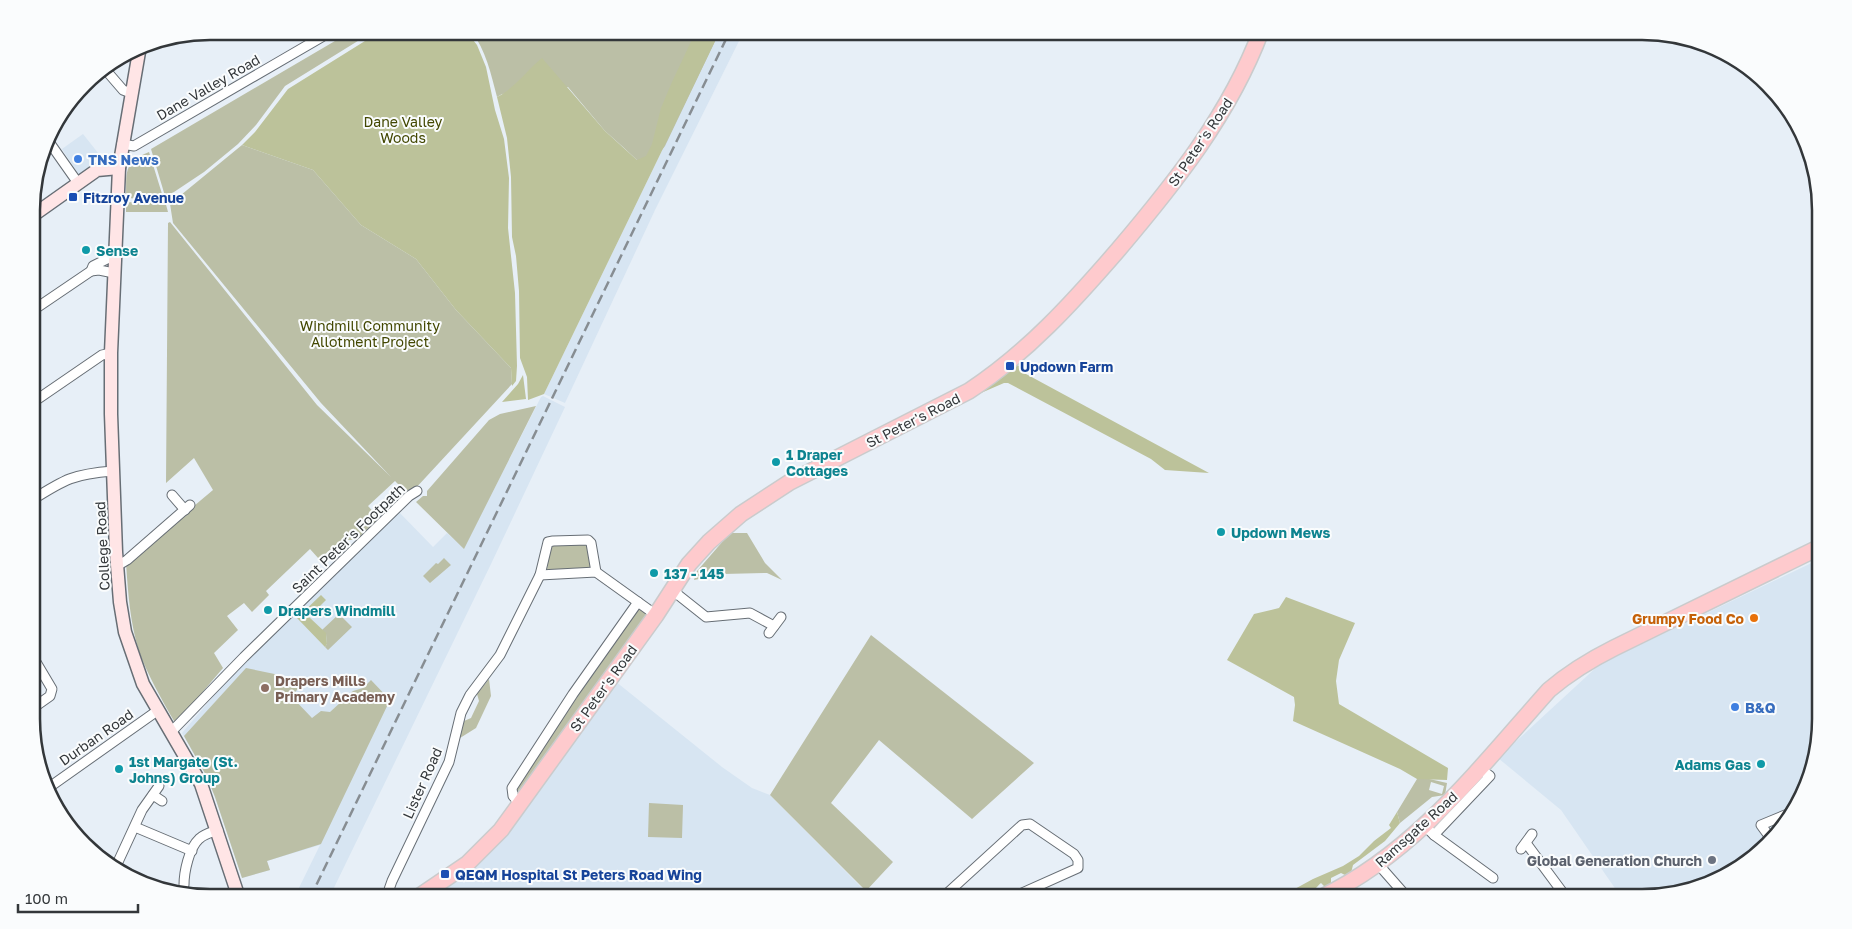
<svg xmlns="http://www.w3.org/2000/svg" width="1852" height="929" font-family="'Golos Text',sans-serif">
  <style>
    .built { fill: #d7e5f2 }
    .green { fill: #bbbfa6; fill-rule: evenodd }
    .forest { fill: #bcc29a }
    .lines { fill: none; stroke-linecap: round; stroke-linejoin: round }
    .street-casing { stroke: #676e75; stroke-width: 11 }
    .secondary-casing { stroke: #676e75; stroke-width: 15 }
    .primary-casing { stroke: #cacbcc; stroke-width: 18 }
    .street { stroke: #fff; stroke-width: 9 }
    .secondary { stroke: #ffe5e6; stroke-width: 12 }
    .primary { stroke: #fecacd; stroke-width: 15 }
    .rail { stroke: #878d92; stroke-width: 2.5; stroke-dasharray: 10 5; stroke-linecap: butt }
    .shop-dot { fill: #3f7fe0; stroke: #fafcfd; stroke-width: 2 }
    .transit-dot { fill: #1a4fb4; stroke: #fafcfd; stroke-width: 2 }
    .culture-dot { fill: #0f9aa8; stroke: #fafcfd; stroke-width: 2 }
    .food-dot { fill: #e8710a; stroke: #fafcfd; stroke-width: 2 }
    .education-dot { fill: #8d6e63; stroke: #fafcfd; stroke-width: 2 }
    .worship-dot { fill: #6b7280; stroke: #fafcfd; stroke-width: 2 }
    .labels { text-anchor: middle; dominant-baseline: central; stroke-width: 4; stroke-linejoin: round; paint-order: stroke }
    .street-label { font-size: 14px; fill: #33373a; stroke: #fafcfd }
    .park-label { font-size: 14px; fill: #424701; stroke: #fafcfd }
    .shop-label { font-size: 14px; font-weight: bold; fill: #366cbe; stroke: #fafcfd; text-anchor: start }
    .transit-label { font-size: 14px; font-weight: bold; fill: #164399; stroke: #fafcfd; text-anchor: start }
    .culture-label { font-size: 14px; font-weight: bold; fill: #0d838f; stroke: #fafcfd; text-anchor: start }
    .food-label { font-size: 14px; font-weight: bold; fill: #c56008; stroke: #fafcfd; text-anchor: end }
    .education-label { font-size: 14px; font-weight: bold; fill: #785e54; stroke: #fafcfd; text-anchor: start }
    .worship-label { font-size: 14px; font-weight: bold; fill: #5b616d; stroke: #fafcfd; text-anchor: end }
    .rim { fill: none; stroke: #33373a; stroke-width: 2.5 }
  </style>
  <rect width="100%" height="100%" fill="#e7eff7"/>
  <g class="built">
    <path d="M720 31H744L655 210 565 403 544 394Z"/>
    <path d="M83 134 102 158 79 175 62 149Z"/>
    <path d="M543 396 565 407 491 564 329 898H294L320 845 267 861 270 870 242 878 215 797 207 777 182 733 230 677 361 549 362 546 397 510 433 547 447 533 464 548 541 397Z"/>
    <path d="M1820 559 1821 719 1802 798 1742 867 1654 897H1621L1561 810 1498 758 1600 664Z"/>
    <path d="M615 681 722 767 752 788 770 795 872 898H430L467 874 485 858 542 785Z"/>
  </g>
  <g class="green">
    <path d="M352 31H374L285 86 256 125 238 144 204 172 174 192 165 196 151 149Z"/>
    <path d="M471 31H720L665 146 651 164 637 160 623 147 605 131 568 87 502 94 497 97C491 74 486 50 471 31Z"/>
    <path d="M242 145 313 170 361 225 416 259 456 310 511 368 512 384 414 490 405 491 395 481 368 506 379 518 356 540H342L319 559 310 549 266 591 269 595 252 612 244 603 227 616 238 630 214 653 223 668 178 721H174C161 698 148 676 139 651 130 623 128 592 126 563L213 490 194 458 166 483 168 223 170 222 317 405 391 477 321 403 173 223 170 204Z"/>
    <path d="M149 152 163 197 146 199 126 198C127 173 122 163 149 152Z"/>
    <path d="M165 201 168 212H126V202L151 203Z"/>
    <path d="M536 406 464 549 416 502 423 496H427V491L489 420 500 414Z"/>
    <path d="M730 533H747L765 563 782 580 767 573 723 574 694 580 697 571Z"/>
    <path d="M584 543 587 547 591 565 590 568 551 572 547 569 551 547 554 545Z"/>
    <path d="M444 558 451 565 430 583 423 576 436 563 438 564Z"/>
    <path d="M642 608 647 614 518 792H516L517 785 637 610Z"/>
    <path d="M339 614 352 627 328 650 325 647 327 644 326 634 322 630Z"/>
    <path d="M871 635 1034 763 972 819 879 740 831 803 893 862 866 891 770 795Z"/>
    <path d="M246 668 289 677 299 688 291 696 312 718 321 711 330 712 353 691 363 688 371 680 390 700 321 844 267 861 270 870 242 878 215 797 207 777 184 736Z"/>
    <path d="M489 679 491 696 476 728 460 738 464 721 471 718 479 701 477 694Z"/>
    <path d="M1425 778 1447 783 1445 795 1432 797 1400 823 1397 812 1417 779ZM1431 782 1444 786 1442 794 1429 790Z"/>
    <path d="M649 803 683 805 682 838 648 837Z"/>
  </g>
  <g class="forest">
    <path d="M381 31H466L477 45 486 67 495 110 504 139 509 178 508 228 515 293 517 366 516 381 512 386 511 368 456 310 416 259 361 225 313 170 242 145 255 132 288 89Z"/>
    <path d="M696 31H720L544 394 528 400 527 377 520 358 519 291 516 256 512 237 511 177 507 138 497 97C515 88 527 70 542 58L605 131 637 160 646 156 652 144 661 108 672 82Z"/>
    <path d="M1012 364 1018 365 1026 374 1209 473 1165 470 1151 459 1008 383H1004L974 396Z"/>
    <path d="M523 375 526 399 502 402 518 384Z"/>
    <path d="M321 595 326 600 309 617 326 633 327 644 325 647 297 618Z"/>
    <path d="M1286 597 1355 623 1339 660 1336 681 1339 704 1448 768 1447 780 1417 779 1400 769 1293 721 1295 705 1294 697 1227 660 1254 614 1279 608Z"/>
    <path d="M1397 812 1400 823 1385 841 1353 865 1351 873 1345 875 1341 873 1331 878V884L1326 888 1321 883C1316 887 1314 892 1307 896L1303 892 1297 897H1280L1313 879 1343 866 1359 856 1374 841 1391 828 1389 825Z"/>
  </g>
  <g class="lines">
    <g class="street-casing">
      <g id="street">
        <path d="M104 68 123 90 131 93"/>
        <path d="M47 139 78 183"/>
        <path d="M122 144 134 146 332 31"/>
        <path d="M91 271 99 270 114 273"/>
        <path d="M32 311 91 271 93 266 115 255"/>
        <path d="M32 403 102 355 111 353"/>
        <path d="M172 495 185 510"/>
        <path d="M32 500C65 479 74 474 113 471"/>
        <path d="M117 566 127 560 190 505"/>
        <path d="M540 575 596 572 656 615"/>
        <path d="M672 590 706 617 750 613 774 626"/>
        <path d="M769 633 781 617"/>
        <path d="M33 657 52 689 50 696 33 708"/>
        <path d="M171 732 244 657 409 496 417 491"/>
        <path d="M51 786 157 711"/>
        <path d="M153 795 162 801"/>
        <path d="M519 803 513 796 512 788 573 694 638 602"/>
        <path d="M1424 825 1434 835 1493 878"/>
        <path d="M135 827 192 851"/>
        <path d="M1434 835 1490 776 1479 768"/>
        <path d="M1769 836 1761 825 1790 813"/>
        <path d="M1526 843 1566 897"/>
        <path d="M1521 849 1532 834"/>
        <path d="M1378 864 1407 897"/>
        <path d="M114 865 118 862 142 810 159 786"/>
        <path d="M184 885C184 872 189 848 199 839 204 834 212 832 218 830"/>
        <path d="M949 893 987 898"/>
        <path d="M386 898 392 881 449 762 461 713 470 695 500 655 540 575 548 542 553 541 588 540 591 543 596 572"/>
        <path d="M942 898 1022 825 1030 824 1074 854 1078 860V868L1011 898"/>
      </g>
    </g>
    <g class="secondary-casing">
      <g id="secondary">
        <path d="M140 46 119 168 111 353V414L116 552 120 602 125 632 143 684 201 784 239 898"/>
        <path d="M32 216 97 170 119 168"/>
      </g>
    </g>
    <g class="primary-casing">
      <g id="primary">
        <path d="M1322 897C1416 852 1481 766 1549 690 1569 673 1590 660 1614 648L1820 547"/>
        <path d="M417 898 467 864 501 830 656 615 689 564 709 542 741 514 790 482 969 391C1027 353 1073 302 1118 250 1174 184 1230 114 1261 31"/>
      </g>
    </g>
    <use href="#street" class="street"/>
    <use href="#secondary" class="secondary"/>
    <use href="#primary" class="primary"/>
    <path class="rail" d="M310 898 730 31"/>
  </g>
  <g class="shop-dot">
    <circle cx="78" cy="159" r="5"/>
    <circle cx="1735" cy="707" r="5"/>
  </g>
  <g class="transit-dot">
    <rect x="68" y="192" width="10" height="10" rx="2.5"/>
    <rect x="1005" y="361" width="10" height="10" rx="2.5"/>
    <rect x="440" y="869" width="10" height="10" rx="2.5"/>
  </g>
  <g class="culture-dot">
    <circle cx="86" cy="250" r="5"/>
    <circle cx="776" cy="462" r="5"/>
    <circle cx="1221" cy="532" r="5"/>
    <circle cx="654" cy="573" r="5"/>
    <circle cx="268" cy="610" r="5"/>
    <circle cx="1761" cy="764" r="5"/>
    <circle cx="119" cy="769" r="5"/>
  </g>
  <circle class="food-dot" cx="1754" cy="618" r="5"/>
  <circle class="education-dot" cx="265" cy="688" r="5"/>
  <circle class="worship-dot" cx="1712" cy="860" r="5"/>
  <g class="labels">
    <g class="street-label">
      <text transform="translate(208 87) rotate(-30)">Dane Valley Road</text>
      <text transform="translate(1200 142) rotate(-56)">St Peter's Road</text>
      <text transform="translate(913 420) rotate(-27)">St Peter's Road</text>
      <text transform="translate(348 538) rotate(-44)">Saint Peter's Footpath</text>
      <text transform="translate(102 546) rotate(-93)">College Road</text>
      <text transform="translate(603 688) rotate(-54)">St Peter's Road</text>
      <text transform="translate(96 737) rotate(-35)">Durban Road</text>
      <text transform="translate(422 783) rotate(-66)">Lister Road</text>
      <text transform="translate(1416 829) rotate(-42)">Ramsgate Road</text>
    </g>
    <g class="park-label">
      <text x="403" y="121">Dane Valley<tspan x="403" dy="16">Woods</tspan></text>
      <text x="370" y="325">Windmill Community<tspan x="370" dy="16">Allotment Project</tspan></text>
    </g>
    <g class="shop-label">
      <text x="88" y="159">TNS News</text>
      <text x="1745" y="707">B&amp;Q</text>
    </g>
    <g class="transit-label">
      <text x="83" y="197">Fitzroy Avenue</text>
      <text x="1020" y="366">Updown Farm</text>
      <text x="455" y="874">QEQM Hospital St Peters Road Wing</text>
    </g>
    <g class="culture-label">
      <text x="96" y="250">Sense</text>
      <text x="786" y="454">1 Draper<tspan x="786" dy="16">Cottages</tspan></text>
      <text x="1231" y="532">Updown Mews</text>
      <text x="664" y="573">137 - 145</text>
      <text x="278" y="610">Drapers Windmill</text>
      <text x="129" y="761">1st Margate (St.<tspan x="129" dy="16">Johns) Group</tspan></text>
      <text x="1751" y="764" text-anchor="end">Adams Gas</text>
    </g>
    <g class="food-label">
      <text x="1744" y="618">Grumpy Food Co</text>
    </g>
    <g class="education-label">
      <text x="275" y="680">Drapers Mills<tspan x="275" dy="16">Primary Academy</tspan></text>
    </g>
    <g class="worship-label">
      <text x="1702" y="860">Global Generation Church</text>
    </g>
  </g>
  <path d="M0 0H1852V929H0ZM210 40H1642A170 170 0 0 1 1812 210V719A170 170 0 0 1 1642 889H210A170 170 0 0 1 40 719V210A170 170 0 0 1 210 40Z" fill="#fafcfd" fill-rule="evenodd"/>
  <path class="rim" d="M210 40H1642A170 170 0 0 1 1812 210V719A170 170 0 0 1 1642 889H210A170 170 0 0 1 40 719V210A170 170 0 0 1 210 40Z"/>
  <path d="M18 904v8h120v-8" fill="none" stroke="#33373a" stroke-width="2.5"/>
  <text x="25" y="904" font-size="15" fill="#33373a" stroke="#fafcfd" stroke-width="4" paint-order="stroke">100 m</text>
</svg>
